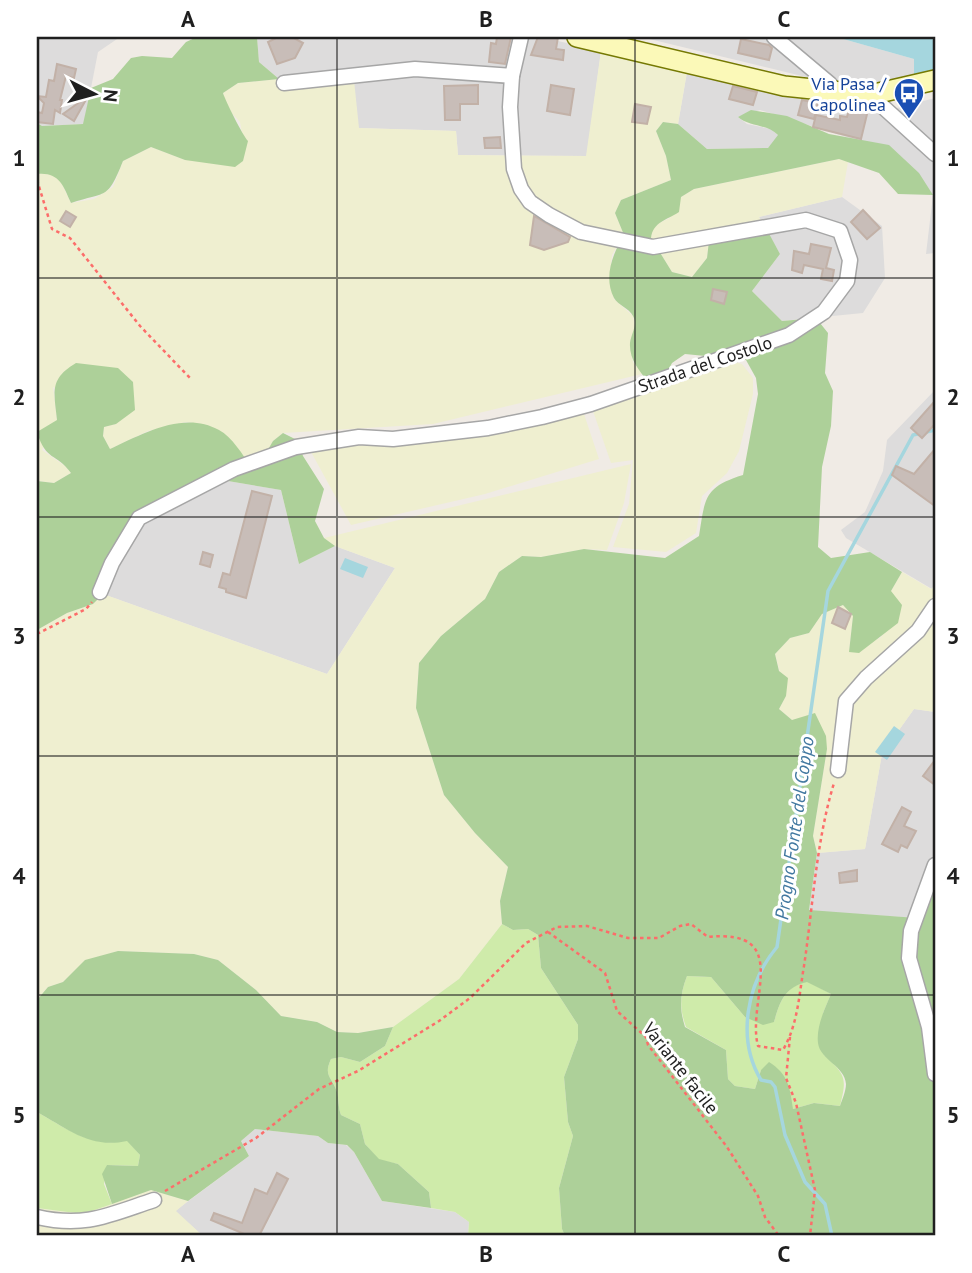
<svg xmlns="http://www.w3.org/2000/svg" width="972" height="1273" font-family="'PT Sans',sans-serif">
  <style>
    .residential { fill: #dddcdc }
    .farmland { fill: #efefd0 }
    .grass { fill: #cfebaa }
    .forest { fill: #add099; fill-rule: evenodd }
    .water { fill: #a5d6de }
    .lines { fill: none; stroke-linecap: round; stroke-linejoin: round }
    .stream { stroke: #a5d6de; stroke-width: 3.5 }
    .building { fill: #c8bdb8; stroke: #c2b1a7; stroke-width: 2 }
    .street-casing { stroke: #a6a6a6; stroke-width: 17 }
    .secondary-casing { stroke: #757903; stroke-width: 22 }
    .path { stroke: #fc6d6a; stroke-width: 2.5; stroke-dasharray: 3.5 3.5; stroke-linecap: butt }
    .street { stroke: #fff; stroke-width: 14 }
    .secondary { stroke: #fbf9b8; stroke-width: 19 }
    .grid { fill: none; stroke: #1f1f1f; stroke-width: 2; stroke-opacity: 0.55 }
    .labels { text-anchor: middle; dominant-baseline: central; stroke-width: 6; stroke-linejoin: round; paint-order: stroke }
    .transit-label { font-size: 18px; fill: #164399; stroke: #fff; text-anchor: end }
    .street-label { font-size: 18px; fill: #1f1f1f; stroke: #fff }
    .water-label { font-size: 19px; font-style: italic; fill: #4379a1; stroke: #fff }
    .neatline { fill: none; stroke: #1f1f1f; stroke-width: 2.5 }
    .grid-label { font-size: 23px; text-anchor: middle; font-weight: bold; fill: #1f1f1f }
  </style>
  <rect width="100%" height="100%" fill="#f0ebe5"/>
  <g class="residential">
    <path d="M37 37H120L98 52 84 124 42 126 37 123Z"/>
    <path d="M257 37H541L601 51 587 156 458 155 456 131 359 128 287 86 259 62Z"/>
    <path d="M641 37H836L914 59V79L878 89 843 86Z"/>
    <path d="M687 72 788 97 841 103 882 112 935 98V253L926 254 933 195 853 139 760 110 738 117 747 124 771 129 779 136 768 148 707 149 678 124Z"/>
    <path d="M842 197 882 226 885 278 863 313 782 321 752 291 780 254 759 217Z"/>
    <path d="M935 390V585L932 589 846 538 841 530 865 512 883 471 887 440Z"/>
    <path d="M222 480 281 490 299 564 335 546 395 568 327 674 103 594 129 536 144 519Z"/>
    <path d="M914 709 935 712V875L918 918 809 911 817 853 865 849 882 754Z"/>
    <path d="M255 1129 318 1136 328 1143 346 1145 354 1152 382 1201 455 1212 469 1222 468 1236H203L175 1211 249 1156 241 1141Z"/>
  </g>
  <g class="farmland">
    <path d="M601 51 687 72 678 124 663 122 656 131 666 156 671 180 621 200 615 213 624 235 612 255 610 274 614 299 633 316 635 326 630 344 633 362 642 374 433 424 283 433 273 441 259 465 251 467 201 424 186 422 148 431 110 449 103 436 104 427 116 424 53 387 57 420 42 450 65 466 71 473 54 483 37 481V174L49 173 60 180 71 203 94 199 113 187 123 161 151 147 185 160 242 134 240 122 226 107 223 93 238 83 279 79 354 80 359 128 456 131 458 155 586 156Z"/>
    <path d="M839 159 848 162 842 197 759 217 766 228 709 241 707 258 692 277 672 272 651 238 652 230 659 223 670 218 681 197 694 189Z"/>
    <path d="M727 360 742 364 753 378V394L739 451 727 473 702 496 696 533 666 552 613 547 629 504 633 460 611 463 593 411Z"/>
    <path d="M583 411 599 459 485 494 351 525 310 450 449 437Z"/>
    <path d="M631 464 624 503 607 550 584 549 541 557 522 556 499 572 485 599 441 636 419 663 416 708 444 795 475 833 508 867 500 901 502 924 459 979 393 1027 358 1033 337 1032 317 1022 281 1016 256 990 218 960 194 954 118 951 85 961 63 982 48 987 37 1000V630L67 613 93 604 103 594 327 674 395 568 335 546 324 538Z"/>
    <path d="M902 572 931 589 935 585V712L914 709 882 754 865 849 817 853 813 836 827 749 779 709 786 696 775 654 790 638 809 633 822 614 843 605 853 616 849 651 880 638 887 629 891 591Z"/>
    <path d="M151 1190 188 1201 176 1211 203 1236H37V1208L83 1214Z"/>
  </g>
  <g class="grass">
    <path d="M502 924 513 930 528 929 538 935 541 968 578 1025V1039L564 1077 568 1122 573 1136 559 1188 562 1229 565 1236H468L469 1222 455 1212 431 1208 429 1192 398 1164 379 1160 365 1144 360 1124 341 1115C338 1107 339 1100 337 1092 332 1077 323 1076 331 1059L341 1057 360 1062 385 1046 393 1027 459 979Z"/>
    <path d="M687 976 711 977 745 1017 774 1022C780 1001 785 987 807 981L831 994 823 1013 824 1055C846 1075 847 1078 840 1106L814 1103 793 1109 761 1070 755 1089 735 1086 728 1079 726 1050 686 1027C679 1008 680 994 687 976Z"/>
    <path d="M37 1112C66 1128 92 1149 127 1140L140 1155 138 1166 107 1165 104 1184 112 1204 83 1214 37 1208Z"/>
  </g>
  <g class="forest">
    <path d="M197 37H257L259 62 279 79 238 83 223 93C225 100 243 136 248 141L243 161 235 167 185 160 151 147 123 161C107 201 107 191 71 203 63 185 59 172 37 174V123L42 126 83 124 91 88 113 79 131 58 142 56 172 58 186 42Z"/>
    <path d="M751 110 787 116 829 134 889 145 919 173 933 195 898 194 879 173 839 159 694 189 681 197 679 212C667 220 653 222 651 238L672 272 692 277 707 258 709 241 766 228 780 254 752 291 782 321 816 318 828 333 825 373 833 391 831 426 822 467 818 547 831 558 870 552 902 572 891 591 902 605 898 623 859 653 849 652 853 616 843 605 822 614 809 633 790 638 775 654 779 671 788 678 786 696 779 709 792 720 815 713 826 736 827 749 813 836 817 853 809 910 917 918 935 875V1236H565L562 1229 559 1188 573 1136 568 1122 564 1077 578 1039V1025L541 968 538 935 528 929 513 930 502 924 500 901 508 867 475 833 444 795 416 708 419 663 441 636 485 599 499 572 522 556 541 557 584 549 665 558 699 536C705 498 704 487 743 475L758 394 756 378 746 360 685 354 672 363 663 380 648 382C639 370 629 359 630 343 631 334 638 325 633 316 629 308 618 305 614 298 603 277 613 253 624 235L615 213 621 200 671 180 666 156 656 131 663 122 678 124 707 149 768 148 778 135C767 124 750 127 738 117ZM687 976 711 977 745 1017 763 1025 774 1022C780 1001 785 987 807 982L831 994C825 1008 816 1027 818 1043 820 1060 845 1066 846 1084 846 1091 842 1100 840 1106L814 1103 793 1109C790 1087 788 1074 769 1062L761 1070 755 1089 735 1086 728 1079 726 1050 685 1027C679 1008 680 994 687 976Z"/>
    <path d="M76 363 118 368 133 382 135 410 116 424 104 427 103 436 110 449C142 434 184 410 219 430 232 437 243 455 251 467L259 465 273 441 283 433 297 440 303 456 324 489 315 521 324 538 335 546 299 564 281 490 222 480 144 519 129 536 103 594 93 604 67 613 37 630V481L54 483 71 473C56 452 46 462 37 432L57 420C54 392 49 379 76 363Z"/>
    <path d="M118 951 194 954 218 960 256 990 281 1016 317 1022 337 1032 358 1033 393 1027 385 1046 360 1062 341 1057 331 1059C323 1076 332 1077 337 1092 339 1100 338 1107 341 1115L360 1124 365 1144 379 1159 398 1164 429 1192 431 1208 382 1201 354 1152 347 1145 328 1143 318 1136 255 1129 241 1141 249 1156 188 1201 151 1190 112 1204 102 1174 107 1165 138 1166 140 1155 127 1141C90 1149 68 1129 37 1112V1000L48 987 63 982 85 960Z"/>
  </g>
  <g class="water">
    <path d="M836 37H925L935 40V74L914 79V59Z"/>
    <path d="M345 558 368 567 363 578 340 569Z"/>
    <path d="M894 726 905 734 887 760 875 752Z"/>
  </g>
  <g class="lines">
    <path class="stream" d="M832 1236 825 1204 805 1182 785 1135 775 1087 771 1082 761 1080C736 1038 747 983 777 947L828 591 913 435 935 430"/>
  </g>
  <g class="building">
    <path d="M278 37H292L303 43 295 58 277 64 268 42Z"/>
    <path d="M497 37H511L505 64 489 62 491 43 496 44Z"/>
    <path d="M538 37H558L556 49 564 50 563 60 531 55Z"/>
    <path d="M741 39 769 45 772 48 769 60 738 53Z"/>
    <path d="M57 64 76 69 74 78 66 76 60 100H62L60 113 55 110 53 124 37 122V112L42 113 44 103 37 96 46 97 49 80 54 81Z"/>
    <path d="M478 85V104H460V120H445L444 86Z"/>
    <path d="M551 85 574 89 570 115 547 111Z"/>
    <path d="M733 86 757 92 753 105 729 99Z"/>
    <path d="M88 96 74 121 63 114Z"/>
    <path d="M802 100 818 103 814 119 798 115Z"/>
    <path d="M635 104 651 107 647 124 632 122Z"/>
    <path d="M850 106 868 110 861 139 813 127 816 115 840 120V116L847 117Z"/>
    <path d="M500 137 501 148H485L484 138Z"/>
    <path d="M863 210 880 228 867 239 851 222Z"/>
    <path d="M66 211 76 217 70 227 60 221Z"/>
    <path d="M534 216 570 237 568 242 544 250 530 245Z"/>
    <path d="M811 244 831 248 826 268 834 270 832 281 821 279 823 269 804 265 802 273 792 270 794 251 809 254Z"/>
    <path d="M713 289 727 292 724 304 711 300Z"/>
    <path d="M935 401V424L922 438 911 428Z"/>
    <path d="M935 449V506L892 475 896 466 914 474Z"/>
    <path d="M252 491 272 496 246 598 226 592V589L219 587 223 573 230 575Z"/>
    <path d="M203 552 213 555 210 567 200 564Z"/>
    <path d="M838 607 851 614 845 629 832 623Z"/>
    <path d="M935 760V785L923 776Z"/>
    <path d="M902 807 911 812 904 826 916 831 907 848 901 845 898 852 882 844Z"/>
    <path d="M857 870V881L840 883 839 873Z"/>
    <path d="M277 1173 288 1179 259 1236H249L211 1220 214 1213 242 1223 255 1189 267 1194Z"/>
  </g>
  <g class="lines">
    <g class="street-casing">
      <g id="street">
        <path d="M774 37 830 84 832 91"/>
        <path d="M284 83 415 69 512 76"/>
        <path d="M870 95 935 154"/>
        <path d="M100 592 112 563 139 518 234 469 296 447 359 437 393 439 488 428 542 417 591 404 789 335 824 312 847 281 850 260 840 231 806 220 653 247 581 232 549 215 530 202 521 189 514 169 510 107 512 76 521 37"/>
        <path d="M838 770 846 701 866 678 918 631 935 606"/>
        <path d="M935 865 911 931 909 958 929 1027 935 1074"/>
        <path d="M37 1217C85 1228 109 1215 154 1200"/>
      </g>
    </g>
    <g class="secondary-casing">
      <path id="secondary" d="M577 37 784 86 870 95 935 80"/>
    </g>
    <g class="path">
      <path d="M37 180 52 229 70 238 140 326 190 378"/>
      <path d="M37 634 86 609 92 602"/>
      <path d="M548 932 605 973 617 1011 646 1037 648 1045 727 1147 758 1196 765 1217 779 1236"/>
      <path d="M790 1037 786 1078 796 1103 815 1190 810 1236"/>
      <path d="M165 1191 256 1138 319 1089 358 1071 439 1021 470 998 526 943 557 927 587 926 628 938H659L680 926 691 924 708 937C794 928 746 1001 758 1046L783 1050C798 1024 799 995 804 966 813 906 816 842 834 783"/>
    </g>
    <use href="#street" class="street"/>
    <use href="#secondary" class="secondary"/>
  </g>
  <path class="grid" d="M337 37V1236M635 37V1236M37 278H935M37 517H935M37 756H935M37 995H935"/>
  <defs>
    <g id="bus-pin" transform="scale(1.575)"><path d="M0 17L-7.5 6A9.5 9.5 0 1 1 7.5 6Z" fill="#1a4fb4" stroke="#fff"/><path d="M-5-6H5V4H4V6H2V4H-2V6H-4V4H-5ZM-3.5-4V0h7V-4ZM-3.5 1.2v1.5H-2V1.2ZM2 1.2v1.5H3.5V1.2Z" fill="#fff"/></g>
  </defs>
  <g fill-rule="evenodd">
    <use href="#bus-pin" x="909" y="93"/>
  </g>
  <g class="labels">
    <g class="transit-label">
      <text x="886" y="83">Via Pasa /<tspan x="886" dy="21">Capolinea</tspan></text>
    </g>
    <g class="street-label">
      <text transform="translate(705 364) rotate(-19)">Strada del Costolo</text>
      <text transform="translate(681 1068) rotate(52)">Variante facile</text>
    </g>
    <g class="water-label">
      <text transform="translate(794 828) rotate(-82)">Progno Fonte del Coppo</text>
    </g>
  </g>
  <rect width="972" height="1273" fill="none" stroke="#ffffff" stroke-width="77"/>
  <g transform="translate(94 94) rotate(96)" stroke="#ffffff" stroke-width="5" paint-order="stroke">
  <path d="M0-5L12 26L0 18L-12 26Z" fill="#1f1f1f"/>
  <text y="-10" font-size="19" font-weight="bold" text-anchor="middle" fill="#1f1f1f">N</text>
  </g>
  <rect x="38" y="38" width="896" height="1196" class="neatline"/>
  <g class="grid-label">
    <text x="188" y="27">A</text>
    <text x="486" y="27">B</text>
    <text x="784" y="27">C</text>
    <text x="19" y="166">1</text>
    <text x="953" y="166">1</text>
    <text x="19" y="405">2</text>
    <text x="953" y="405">2</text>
    <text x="19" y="644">3</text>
    <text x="953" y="644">3</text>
    <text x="19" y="884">4</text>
    <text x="953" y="884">4</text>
    <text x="19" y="1123">5</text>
    <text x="953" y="1123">5</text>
    <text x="188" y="1262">A</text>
    <text x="486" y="1262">B</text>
    <text x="784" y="1262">C</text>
  </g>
</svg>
